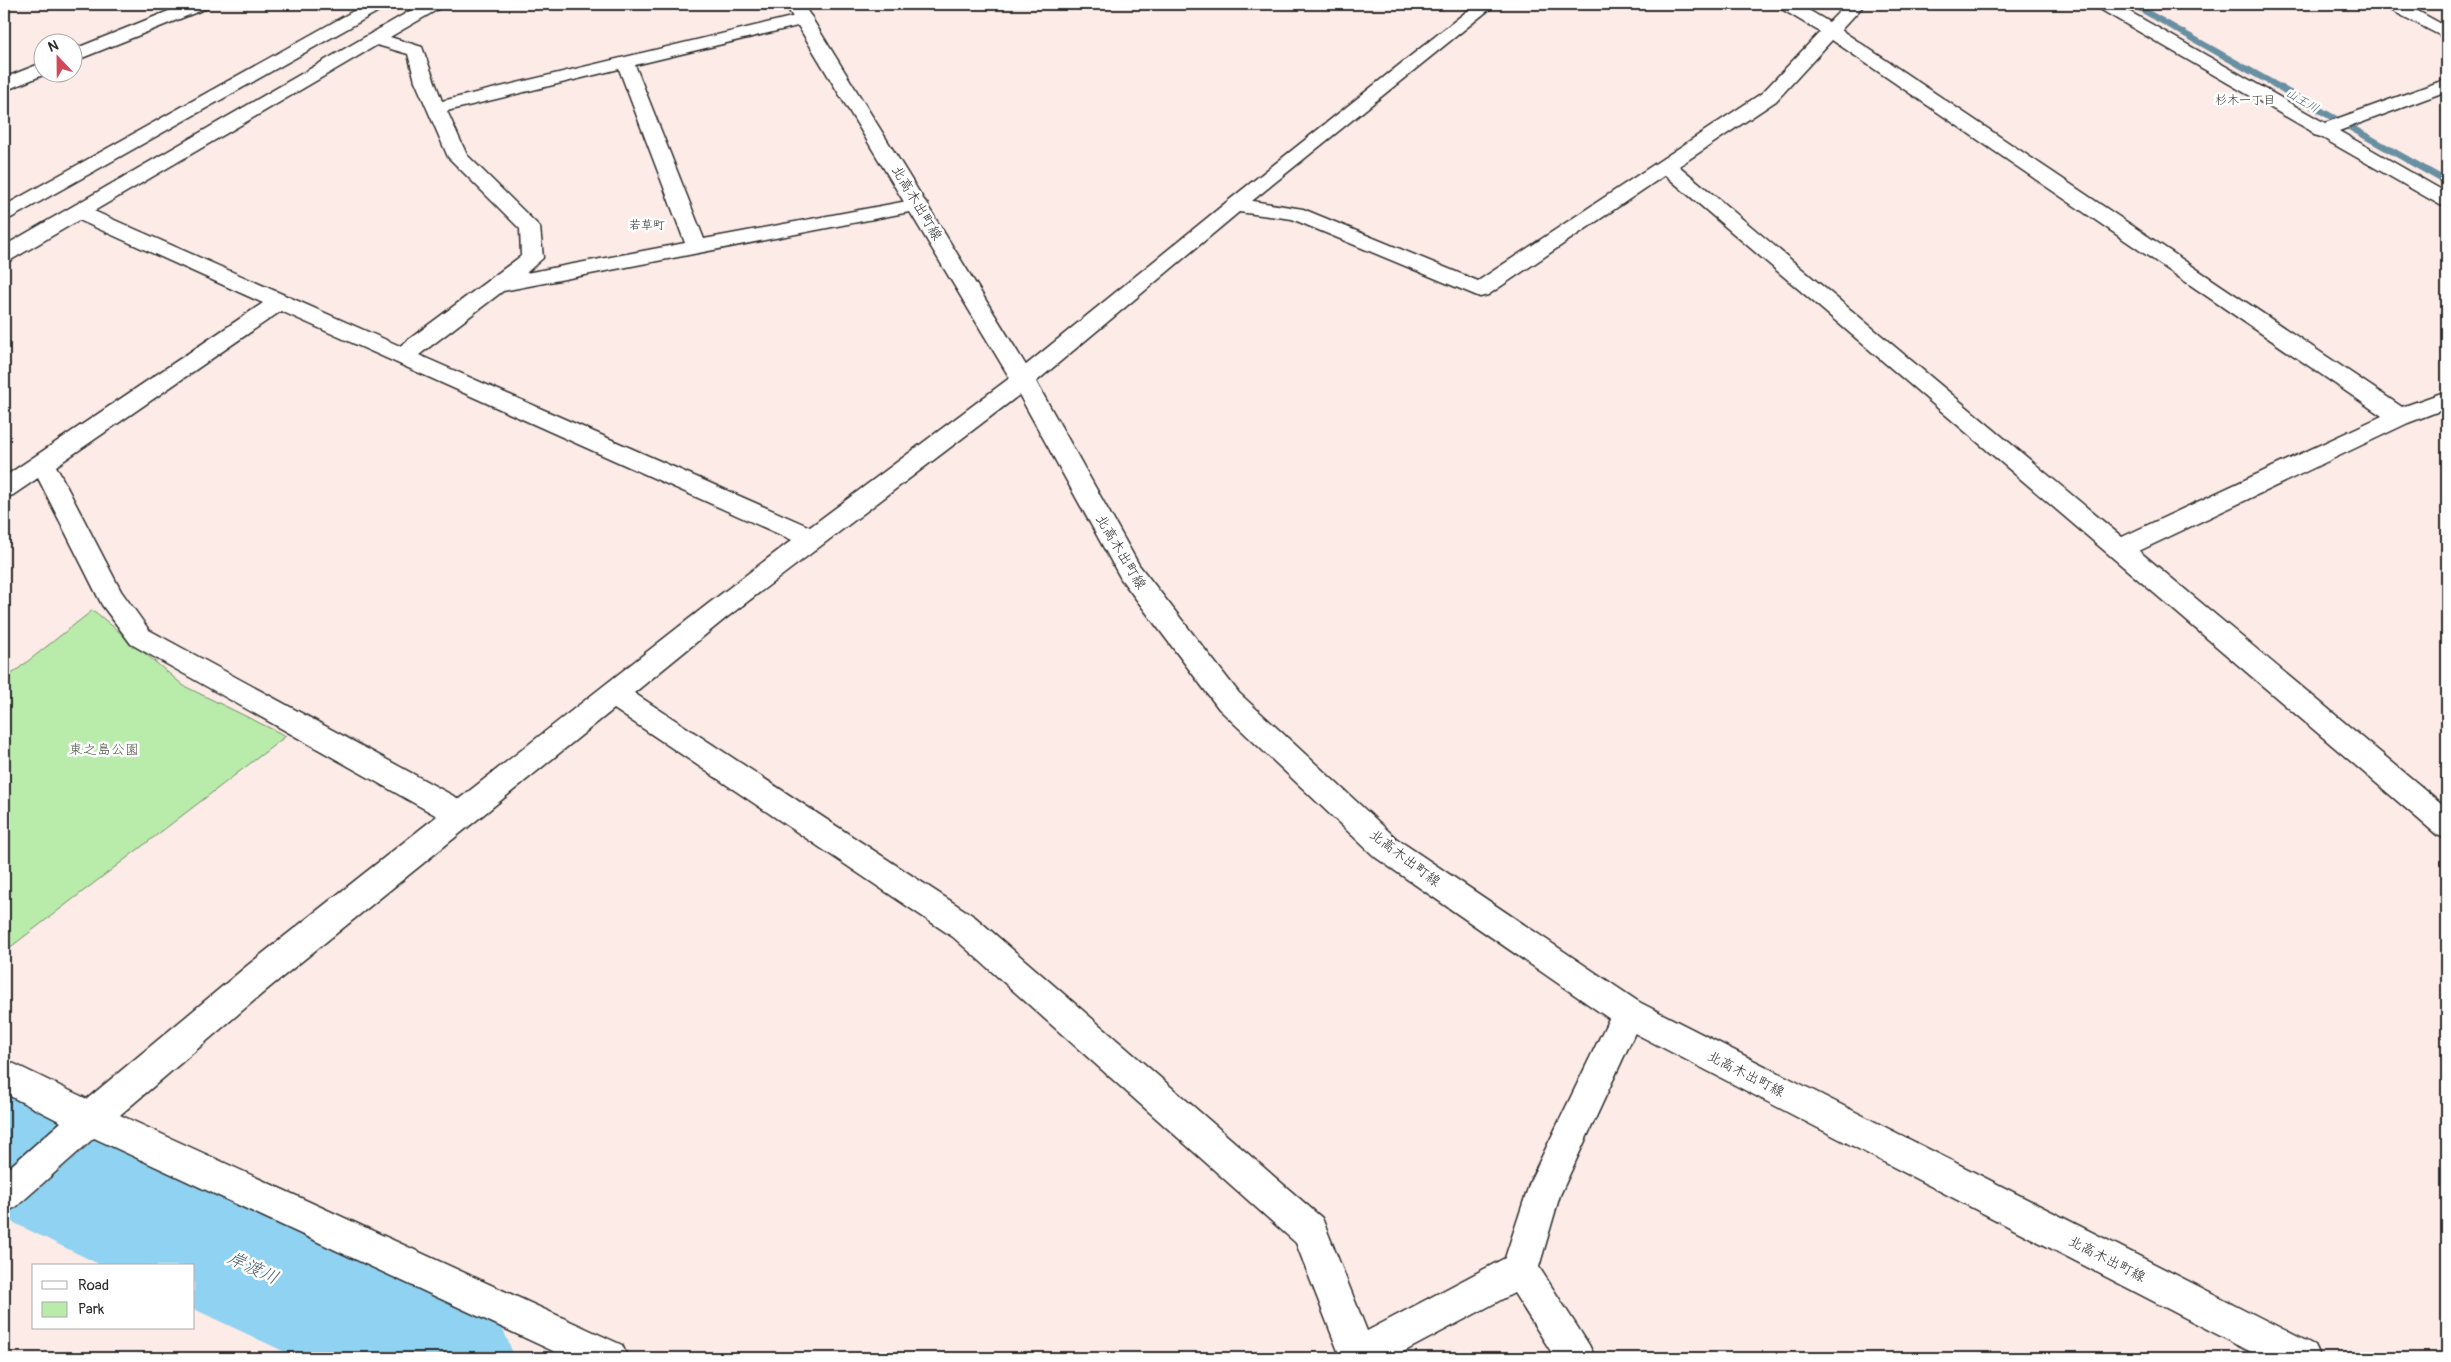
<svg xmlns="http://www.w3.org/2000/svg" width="2451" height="1362" font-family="Pangolin,'Klee One',sans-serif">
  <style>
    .green { fill: #b9ebab; stroke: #728b6b }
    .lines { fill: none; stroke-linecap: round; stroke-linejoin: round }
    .stream { fill: #688fa2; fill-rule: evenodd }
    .river { fill: #90d2f1; fill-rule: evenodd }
    .minor-casing { stroke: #2b2b2b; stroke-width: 3 }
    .major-casing { stroke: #2b2b2b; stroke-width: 3 }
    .minor { fill: #fff; fill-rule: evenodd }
    .major { fill: #fff; fill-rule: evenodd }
    .labels { text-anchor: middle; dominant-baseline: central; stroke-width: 5; stroke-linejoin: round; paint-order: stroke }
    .far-neighbourhood-label { font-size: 12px; fill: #2b2b2b; stroke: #fff }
    .far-water-label { font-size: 12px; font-style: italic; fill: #495d66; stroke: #fff }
    .street-label { font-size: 14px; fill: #2b2b2b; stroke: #fff }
    .park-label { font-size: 14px; fill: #4e5b4b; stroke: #fff }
    .near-water-label { font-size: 18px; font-style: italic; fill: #495d66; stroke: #fff }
  </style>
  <rect width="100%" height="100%" fill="#fcebe6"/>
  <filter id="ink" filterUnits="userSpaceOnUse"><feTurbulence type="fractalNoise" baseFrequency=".02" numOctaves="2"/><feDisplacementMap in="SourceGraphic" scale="10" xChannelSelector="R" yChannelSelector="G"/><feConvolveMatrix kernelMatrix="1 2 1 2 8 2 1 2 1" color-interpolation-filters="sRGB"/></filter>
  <g filter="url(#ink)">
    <path class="green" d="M93 610 184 686 286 736 4 952V680Z"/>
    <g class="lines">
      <path class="stream" d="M2126 4H2138L2447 178V186Z"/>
      <path class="river" d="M4 1090 495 1310 515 1358H298L194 1309V1266H103L4 1218Z"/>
      <g class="minor-casing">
        <g id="minor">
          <path d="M186 4H210L207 8 72 62V50Z"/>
          <path d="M366 4H387L384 8 11 218 4 220V206Z"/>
          <path d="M422 4H443L440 8 390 37 422 47 442 101 804 14 810 15 813 19 810 23 635 65 704 239 918 199 925 201 928 205 925 209 503 291 419 355 810 527 1015 374 1228 201 1476 4H1496L1252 201 1303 209 1478 281 1762 93 1820 32 1780 8 1777 4H1798L1829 22 1847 4H1865L1841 30 2402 407 2447 391V408L2408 423 2139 551 2447 808V839L2437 835 1665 175 1488 295 1480 297 1292 219 1239 212 1031 386 726 618 634 693 975 917 1322 1218 1367 1331 1505 1258 1531 1179 1617 1002 1628 998 1639 1002 1644 1013 1560 1195 1539 1267 1589 1345 1595 1358H1555L1514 1293 1392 1358H1335L1338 1351 1296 1243 953 937 614 709 270 987 120 1115 622 1345 628 1358H568L94 1138 16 1207 4 1213V1172L61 1122 4 1093V1059L87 1099 248 965 437 816 131 644 102 605 38 478 13 495 4 498V477L263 303 79 220 11 260 4 262V246ZM1832 40 2382 416 2122 537 1679 166 1776 101ZM377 45 408 54 415 81 448 157 520 229 521 256 400 346 94 211ZM619 69 685 243 526 273 543 258 540 227 467 155 447 111ZM281 311 792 540 708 604 459 799 149 630 121 591 56 466Z"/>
          <path d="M2095 4H2116L2325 123 2447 79V91L2339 131 2447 193V207L2440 205 2321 137 2314 135 2311 131 2098 8Z"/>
          <path d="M2384 4H2405L2447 27V39L2387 8Z"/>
          <path d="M42 63V72L48 73 4 91V78Z"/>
        </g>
      </g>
      <g class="major-casing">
        <path id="major" d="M785 4H803L1035 380 1139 565 1239 693 1397 839 1639 1002 2314 1345 2320 1358H2263L1617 1024 1375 857 1219 709 1121 579 1011 380Z"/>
      </g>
      <use href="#minor" class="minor"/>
      <use href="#major" class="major"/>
    </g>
  </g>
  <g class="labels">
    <g class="far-neighbourhood-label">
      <text x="2245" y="100">杉木一丁目</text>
      <text x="647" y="225">若草町</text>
    </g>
    <g class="far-water-label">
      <text transform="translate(2302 101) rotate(30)">山王川</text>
    </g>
    <g class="street-label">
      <text transform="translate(917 203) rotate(59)">北高木出町線</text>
      <text transform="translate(1121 552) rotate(59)">北高木出町線</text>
      <text transform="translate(1405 858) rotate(37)">北高木出町線</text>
      <text transform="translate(1746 1074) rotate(27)">北高木出町線</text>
      <text transform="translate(2107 1259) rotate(27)">北高木出町線</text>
    </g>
    <g class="park-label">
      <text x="104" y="749">東之島公園</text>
    </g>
    <g class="near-water-label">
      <text transform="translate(253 1268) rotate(25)">岸渡川</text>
    </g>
  </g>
  <rect width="2451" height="1362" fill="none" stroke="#fff" stroke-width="20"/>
  <rect x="10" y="10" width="2431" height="1342" fill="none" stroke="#2b2b2b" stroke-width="2" filter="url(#ink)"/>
  <rect x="32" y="1264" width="162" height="65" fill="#ffffff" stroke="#aaaaaa"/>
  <rect x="42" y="1281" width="25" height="8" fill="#ffffff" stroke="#aaaaaa"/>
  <text x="78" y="1290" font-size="15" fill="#2b2b2b">Road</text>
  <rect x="42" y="1302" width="25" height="15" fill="#b9ebab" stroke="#aaaaaa"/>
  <text x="78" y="1314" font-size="15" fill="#2b2b2b">Park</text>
  <g transform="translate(58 58) rotate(338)"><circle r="24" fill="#ffffff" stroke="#aaaaaa"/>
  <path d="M0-4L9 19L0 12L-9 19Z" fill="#d1495b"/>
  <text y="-8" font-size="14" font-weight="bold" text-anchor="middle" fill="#2b2b2b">N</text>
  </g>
</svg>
